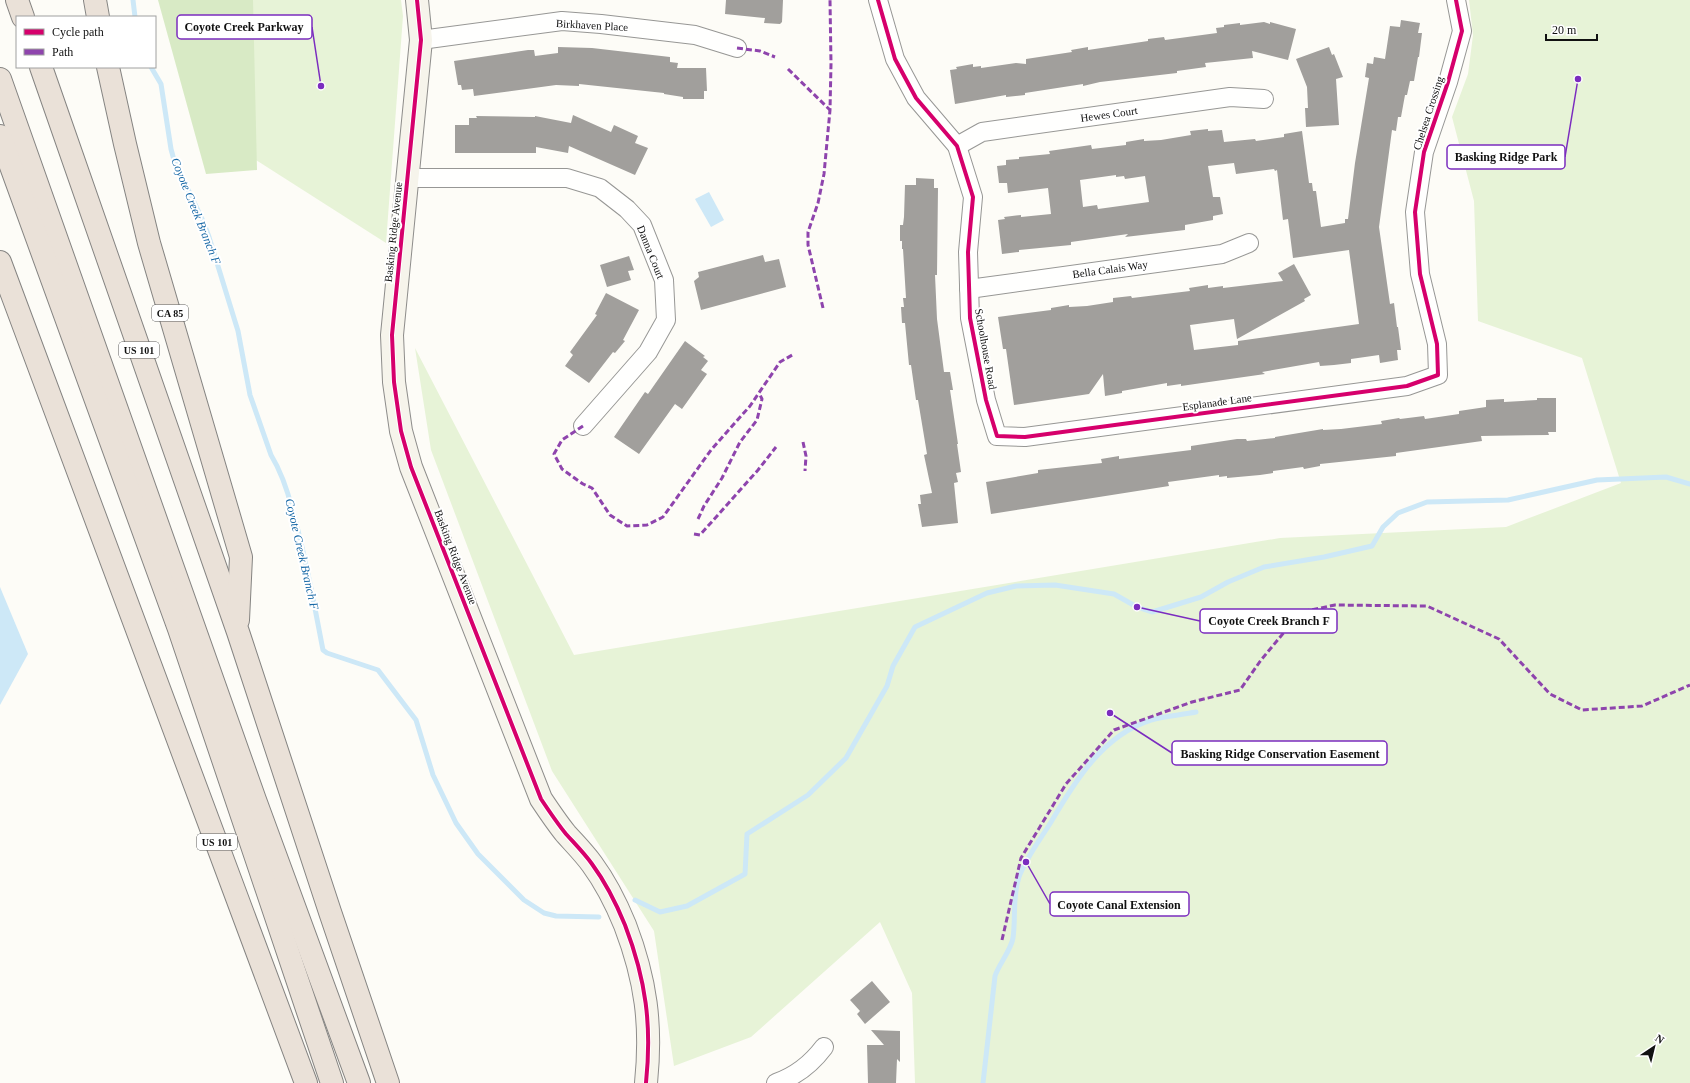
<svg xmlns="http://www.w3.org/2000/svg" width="1690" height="1083" font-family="Georgia,serif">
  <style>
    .green { fill: #e7f3d7 }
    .forest { fill: #d8eac5 }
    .water { fill: #cde8f7 }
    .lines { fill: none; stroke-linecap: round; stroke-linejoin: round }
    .stream { stroke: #cde8f7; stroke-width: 5 }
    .building { fill: #a19f9c; fill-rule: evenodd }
    .street-casing { stroke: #979795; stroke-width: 20 }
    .secondary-casing { stroke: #8e8d8b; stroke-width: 24 }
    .highway-casing { stroke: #858482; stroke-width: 24 }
    .street { stroke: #fffffe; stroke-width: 18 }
    .secondary { stroke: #f6f4eb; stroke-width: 22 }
    .highway { stroke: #eae1d8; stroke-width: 22 }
    .quiet { stroke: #8e44ad; stroke-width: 3; stroke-dasharray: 6 3; stroke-linecap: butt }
    .cycleway-casing { stroke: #fff; stroke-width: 6 }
    .cycleway { stroke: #d6006c; stroke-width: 4 }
    .labels { text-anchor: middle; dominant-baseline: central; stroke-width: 4; stroke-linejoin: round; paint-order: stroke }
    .shield { fill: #fff; stroke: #585858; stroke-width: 1 }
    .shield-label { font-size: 10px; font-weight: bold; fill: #111 }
    .street-label { font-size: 11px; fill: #111; stroke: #fff }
    .water-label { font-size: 12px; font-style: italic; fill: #1768a6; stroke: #fff }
    .leader { fill: none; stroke: #7b2cbf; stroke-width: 1.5 }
    .callout-dot { fill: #7b2cbf; stroke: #fff; stroke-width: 1.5 }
    .callout { fill: #fff; stroke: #7b2cbf; stroke-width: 1.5 }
    .callout-label { font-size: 12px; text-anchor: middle; font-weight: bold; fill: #111 }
  </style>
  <rect width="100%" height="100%" fill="#fdfcf7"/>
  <g class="green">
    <path d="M240 0H401L403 16 386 243 248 155Z"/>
    <path d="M1469 0H1690V1083H915L912 993 880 922 751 1037 674 1066 654 931 552 771 431 450 415 348 574 655 1280 538 1506 527 1621 483 1582 358 1478 321 1474 201 1452 117 1468 74 1471 51 1473 35Z"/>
  </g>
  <path class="forest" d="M158 0H253L257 170 206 174Z"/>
  <g class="water">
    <path d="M709 192 724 220 711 227 695 199Z"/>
    <path d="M0 587 28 654 0 705Z"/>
  </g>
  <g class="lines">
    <g class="stream">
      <path d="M133 0 135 17"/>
      <path d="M151 67 161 84 171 149 174 160 203 221 209 237 238 331 250 395 271 455C282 473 288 492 293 512 306 557 314 604 323 650L327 653 378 670 416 720 433 775 456 823 478 854 524 900 544 913 556 916 599 917"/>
      <path d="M635 900 660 912 687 906 745 874 747 834 808 795 846 758 887 686 893 666 915 627 987 593 1016 586 1055 585 1114 594 1137 607 1152 612 1201 597 1228 582 1264 567 1324 557 1372 546 1383 527 1398 513 1427 502 1508 500 1597 480 1666 477 1690 484"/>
      <path d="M983 1083 995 976C999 964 1011 950 1013 938 1016 917 1012 898 1019 877 1026 858 1040 840 1051 822 1075 781 1103 735 1151 720 1165 716 1181 715 1196 712"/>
    </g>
  </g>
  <g class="building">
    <path d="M726 0H783L782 22 780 24 764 23 765 18 725 14Z"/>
    <path d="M1401 20 1420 23 1418 33H1422L1419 57H1418L1414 81H1410L1407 95H1405L1401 117H1398L1396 131 1392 130 1379 227 1390 304 1394 303 1397 327H1398L1401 350H1397L1398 360 1380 363 1379 355 1351 359V363L1334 365 1320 366 1319 362 1262 372 1265 374 1181 386V384L1167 386V383L1139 388 1122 391V393L1105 396 1103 374 1089 394 1014 405 1006 349H1003L998 317 1051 310V308L1069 305V307L1087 306 1113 302V298L1131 296 1132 298 1190 291 1189 288 1208 285V288L1223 286V288L1283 281 1278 273 1294 264 1311 295 1304 299 1305 301 1237 339 1234 319 1190 325 1194 350 1238 345V341L1359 324 1349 250 1293 258 1288 219 1283 220 1277 170 1275 171 1274 169 1236 174 1234 163 1208 166 1213 197H1220L1223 214 1213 216V220L1185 225V230L1125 237 1128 234 1071 242V245L1019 250V252L1002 254 998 220 1005 219 1004 217 1021 215V217L1051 214 1048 188 1008 193 1007 183H999L997 166 1006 165V160L1019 159V157L1050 154 1049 151 1091 145 1092 149 1126 145V142L1144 139V141L1161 140 1191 135 1190 131 1208 129V131L1222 130 1224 142 1255 139 1256 141 1284 137V134L1302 131 1309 183H1312L1313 191H1316L1321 227 1345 223V219H1348L1355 163 1369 78 1365 77 1367 63 1373 64 1374 57 1385 59 1390 26 1400 27ZM1116 175V177L1124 176 1125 179 1145 176 1149 202 1098 209 1097 205 1083 207 1080 180Z"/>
    <path d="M1264 22 1270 24V22L1296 29 1288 60 1252 51 1253 58 1205 63 1206 67 1177 71V73L1100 82 1083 86V84L1025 93V95L1006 97V95L955 104 950 70 957 69 956 67 973 64V67L981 66V68L1016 63 1026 64V59L1072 52 1071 50 1088 47V50L1148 41V39L1164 37 1165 40 1217 33 1216 28 1224 27V25L1240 23V25Z"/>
    <path d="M558 47 592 48 670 57V62L678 63 677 68H706L707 91H704V99H683V97L664 94V93L579 84V86L556 85 474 96 473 89 462 90 461 85H458L454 61 528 50H534L535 56 558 53Z"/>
    <path d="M1329 47 1332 55 1334 54 1343 77 1336 79 1339 125 1306 127 1305 108H1308L1307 87 1296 59Z"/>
    <path d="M573 115 611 132 614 125 638 136 635 143 648 148 635 175 569 146 568 153 536 147V153H455V125H469V118H477L476 116 535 117V116L571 123Z"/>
    <path d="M916 178 934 179V188H938L937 275H935L937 319 944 372H950L953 390H950L958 444H957L961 472 956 473 958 482 954 483 958 523 922 527 918 504H921L920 495 932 493 924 455 927 454 918 400H916L911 365H909L905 323H902L901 307H904L903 298H906L903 249H902V241H900V225H903L904 217 905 185H916Z"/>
    <path d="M763 255 765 262 779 259 786 287 701 310 694 281 699 277 698 272Z"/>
    <path d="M629 256 634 270 628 271 631 280 607 287 600 265Z"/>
    <path d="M606 293 639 310 623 340 625 341 615 353 613 352 589 383 565 366 573 355 570 352 597 315 595 314Z"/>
    <path d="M685 341 705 356 703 357 708 361 701 370 707 374 682 409 675 404 639 454 614 437 645 392 648 394Z"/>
    <path d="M1537 398H1556V432H1548L1549 435 1481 436 1482 441 1396 453V456L1320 464V466L1304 469 1303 467 1273 471V473L1260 475 1227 478V476L1219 477V475L1168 482 1169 486 991 514 986 482 1038 473V470L1102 463 1101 459 1119 456V459L1191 450V446L1237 439H1246L1247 441 1275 438V437L1323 429V430L1341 429 1382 424 1381 421 1399 418 1400 419 1424 416 1425 419 1459 414V411L1486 407V400L1504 399V402L1537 400Z"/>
    <path d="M872 981 890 1002 865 1024 857 1014 860 1011 850 1000Z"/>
    <path d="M871 1030 900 1031V1062L897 1059 896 1083H868L867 1045H884Z"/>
  </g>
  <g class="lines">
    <g class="street-casing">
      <g id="street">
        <path d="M878 0 895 59 916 98 957 146 973 197 968 252 970 318 986 400 997 436 1025 437 1407 386 1438 375 1437 344 1420 274 1415 212 1424 152 1448 82 1462 31 1456 0"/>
        <path d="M421 40 562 21 601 24 695 35 737 48"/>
        <path d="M957 146 982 132 1230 97 1264 99"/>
        <path d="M408 178H567L600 188 627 209 642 225 664 280 666 320 648 352 583 426"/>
        <path d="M969 289 1222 254 1249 243"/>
        <path d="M776 1083C796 1076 812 1063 824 1047"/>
      </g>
    </g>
    <g class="secondary-casing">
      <path id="secondary" d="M417 0 421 40 392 335 394 382 401 431 411 467 541 799C549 811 557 823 566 834 575 844 584 853 592 864 606 883 616 903 625 925 646 980 652 1025 646 1083"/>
    </g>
    <g class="highway-casing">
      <g id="highway">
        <path d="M17 0 23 17"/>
        <path d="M95 0 98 17"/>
        <path d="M41 67 238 632 330 912 388 1083"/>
        <path d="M108 67 125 144 149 243 241 557 238 620"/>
        <path d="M0 79 255 800 359 1083"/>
        <path d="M0 136 179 629 332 1083"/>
        <path d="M0 262 306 1083"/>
      </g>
    </g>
    <use href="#street" class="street"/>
    <use href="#secondary" class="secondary"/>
    <use href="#highway" class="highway"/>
    <g class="quiet">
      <path d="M737 48 760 51 775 57"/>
      <path d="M788 69 830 110"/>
      <path d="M823 308 808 245V232L818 203 824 174 830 110 831 64 830 0"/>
      <path d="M583 426 562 440 554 454 562 469 583 484 592 488 610 515 627 526 647 525 663 517 711 450 750 406 780 362 794 354"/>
      <path d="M803 442 806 456 805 471"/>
      <path d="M698 519 704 506 722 478 740 442 757 420 762 399 759 393"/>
      <path d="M694 534 700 535 758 470 776 447"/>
      <path d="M1002 940 1021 858 1066 784 1114 730 1192 702 1240 690 1261 660 1301 612 1335 605 1427 606 1499 639 1550 694 1582 710 1642 706 1690 685"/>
    </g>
    <g class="cycleway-casing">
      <g id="cycleway">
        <path d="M417 0 421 40 392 335 394 382 401 431 411 467 541 799C549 811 557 823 566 834 575 844 584 853 592 864 606 883 616 903 625 925 646 980 652 1025 646 1083"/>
        <path d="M878 0 895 59 916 98 957 146 973 197 968 252 970 318 986 400 997 436 1025 437 1407 386 1438 375 1437 344 1420 274 1415 212 1424 152 1448 82 1462 31 1456 0"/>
      </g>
    </g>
    <use href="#cycleway" class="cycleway"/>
  </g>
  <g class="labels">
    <g class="shield">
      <rect x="152" y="305" width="36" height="16" rx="3"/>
      <rect x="119" y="342" width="40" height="16" rx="3"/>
      <rect x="197" y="834" width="40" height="16" rx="3"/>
    </g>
    <g class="shield-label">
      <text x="170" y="313">CA 85</text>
      <text x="139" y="350">US 101</text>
      <text x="217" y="842">US 101</text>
    </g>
    <g class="street-label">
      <text transform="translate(592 25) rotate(3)">Birkhaven Place</text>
      <text transform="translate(1428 113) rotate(-72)">Chelsea Crossing</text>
      <text transform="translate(1109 114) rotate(-8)">Hewes Court</text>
      <text transform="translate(393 232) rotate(-84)">Basking Ridge Avenue</text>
      <text transform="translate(651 252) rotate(68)">Danna Court</text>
      <text transform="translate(1110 269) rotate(-8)">Bella Calais Way</text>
      <text transform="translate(986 349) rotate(80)">Schoolhouse Road</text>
      <text transform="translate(1217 402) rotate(-8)">Esplanade Lane</text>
      <text transform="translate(456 557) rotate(69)">Basking Ridge Avenue</text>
    </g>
    <g class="water-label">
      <text transform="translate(196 211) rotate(68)">Coyote Creek Branch F</text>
      <text transform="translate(302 554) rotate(77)">Coyote Creek Branch F</text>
    </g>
  </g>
  <path class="leader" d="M321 86L312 27M1578 79L1565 157M1137 607L1200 621M1110 713L1172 753M1026 862L1050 904"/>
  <g class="callout-dot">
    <circle cx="321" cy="86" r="4"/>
    <circle cx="1578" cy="79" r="4"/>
    <circle cx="1137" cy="607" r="4"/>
    <circle cx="1110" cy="713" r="4"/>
    <circle cx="1026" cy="862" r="4"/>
  </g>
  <g class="callout">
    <rect x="177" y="15" width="135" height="24" rx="4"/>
    <rect x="1447" y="145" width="118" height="24" rx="4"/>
    <rect x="1200" y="609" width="137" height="24" rx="4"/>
    <rect x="1172" y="741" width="215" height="24" rx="4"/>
    <rect x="1050" y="892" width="139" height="24" rx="4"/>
  </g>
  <g class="callout-label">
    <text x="244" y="31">Coyote Creek Parkway</text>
    <text x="1506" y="161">Basking Ridge Park</text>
    <text x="1269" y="625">Coyote Creek Branch F</text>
    <text x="1280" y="758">Basking Ridge Conservation Easement</text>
    <text x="1119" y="909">Coyote Canal Extension</text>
  </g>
  <rect x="16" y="16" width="140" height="52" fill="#ffffff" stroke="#a0a0a0"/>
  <rect x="24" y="29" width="20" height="6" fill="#d6006c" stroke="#a0a0a0"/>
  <text x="52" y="36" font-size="12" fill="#111111">Cycle path</text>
  <rect x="24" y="49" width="20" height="6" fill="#8e44ad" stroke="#a0a0a0"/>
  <text x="52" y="56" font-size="12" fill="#111111">Path</text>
  <g transform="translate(1654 1047) rotate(35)" stroke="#ffffff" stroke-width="3" paint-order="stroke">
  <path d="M0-3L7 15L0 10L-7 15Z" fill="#111111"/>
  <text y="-6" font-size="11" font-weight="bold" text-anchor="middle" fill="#111111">N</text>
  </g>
  <path d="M1546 34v6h51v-6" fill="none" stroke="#111111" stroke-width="2"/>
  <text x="1552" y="34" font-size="12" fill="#111111" stroke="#ffffff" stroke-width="3" paint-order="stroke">20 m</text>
</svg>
